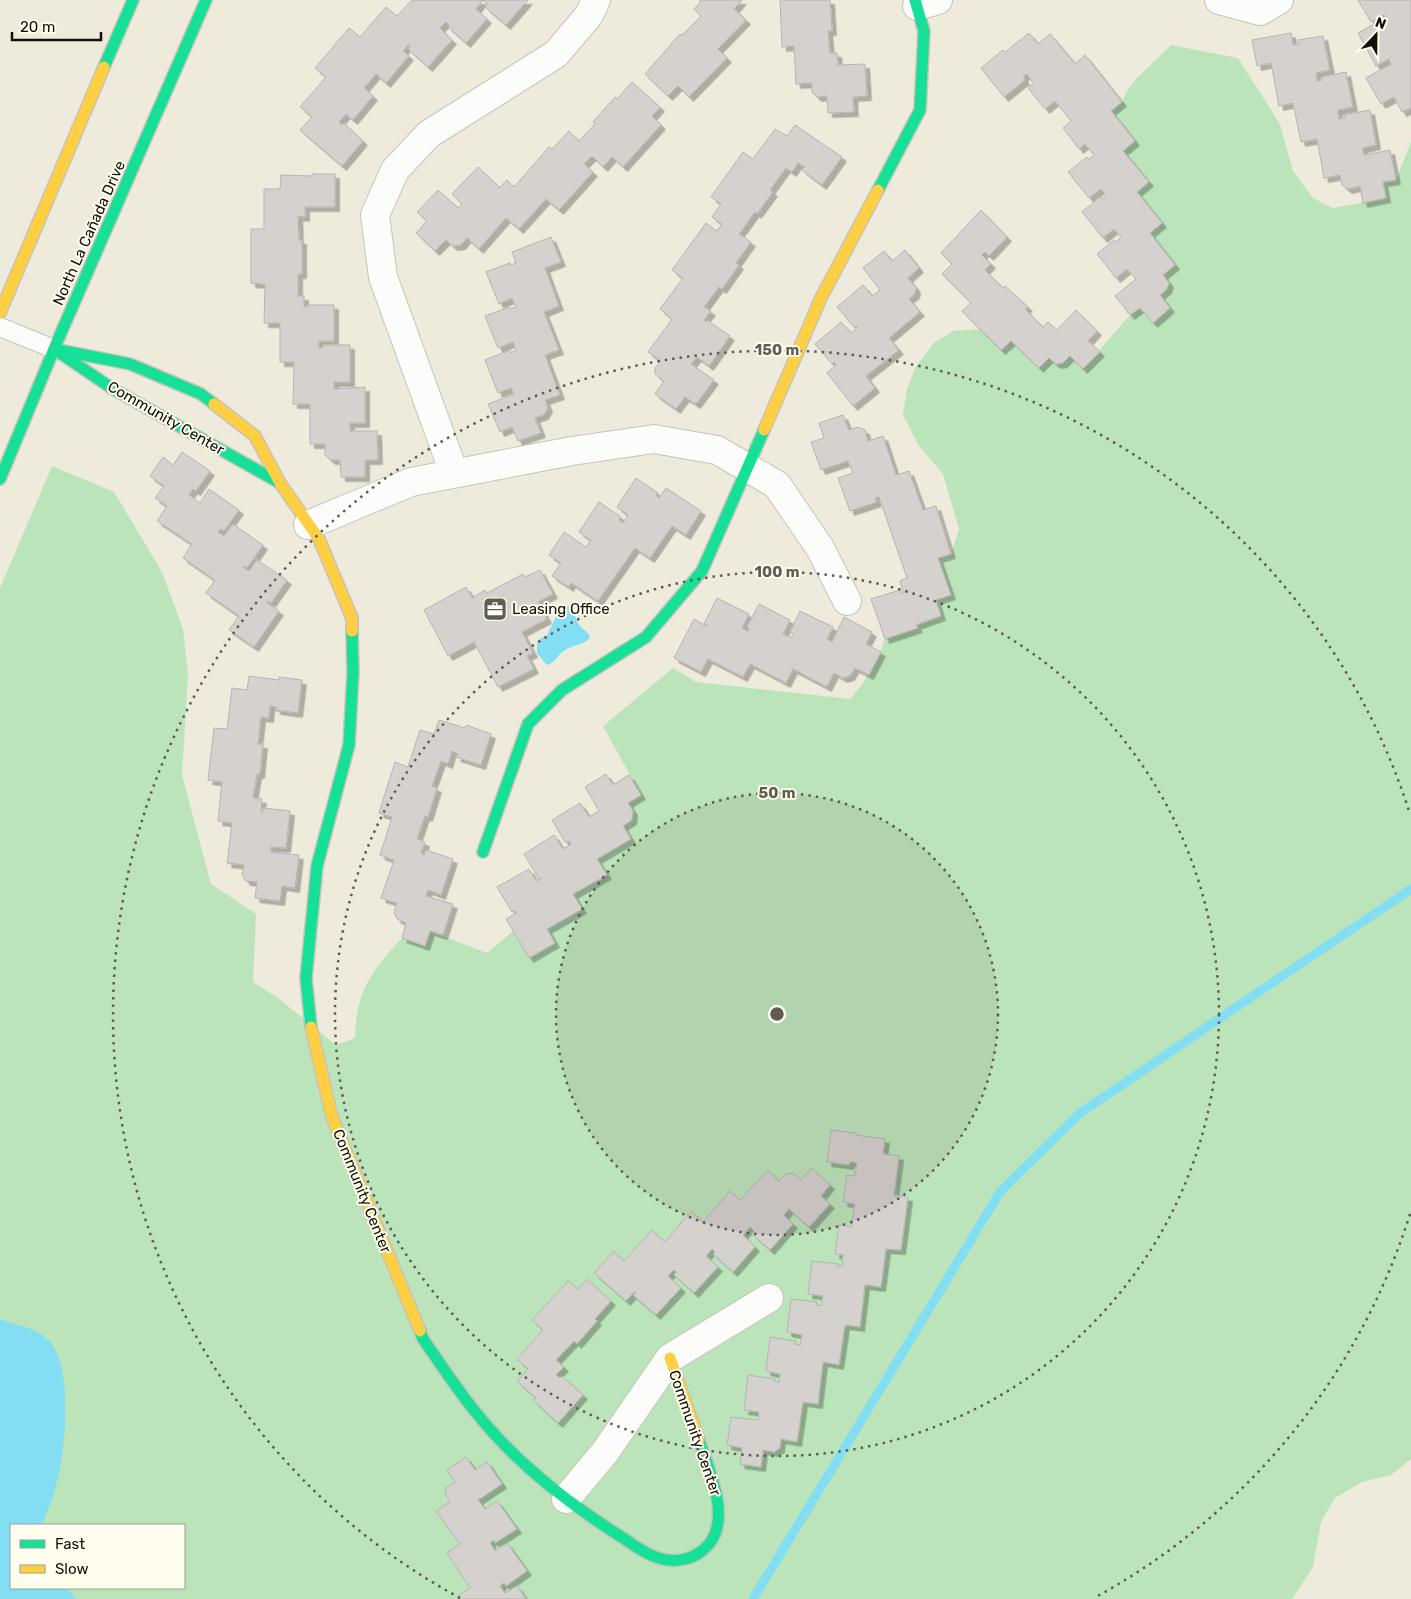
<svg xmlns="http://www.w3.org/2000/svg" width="1411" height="1599" font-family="Rubik,sans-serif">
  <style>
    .green { fill: #bce4ba; fill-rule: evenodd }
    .water { fill: #83def4 }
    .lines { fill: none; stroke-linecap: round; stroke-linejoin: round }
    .stream { stroke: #83def4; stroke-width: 9 }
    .building { fill: #d5d1cf; stroke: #b8b3b1; filter: url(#shadow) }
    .lane-casing { stroke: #c6c4ba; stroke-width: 20 }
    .street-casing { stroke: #c6c4ba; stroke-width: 30 }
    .fast-casing { stroke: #c6c4ba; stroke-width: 14 }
    .slow-casing { stroke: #c6c4ba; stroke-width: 14 }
    .lane { stroke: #fcfcfa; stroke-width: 18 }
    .street { stroke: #fcfcfa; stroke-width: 28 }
    .fast { stroke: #16e098; stroke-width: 11 }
    .slow { stroke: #ffcf43; stroke-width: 11 }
    .ring { fill: none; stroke: #5f5d53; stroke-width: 2.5; stroke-dasharray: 2.5 5 }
    .labels { text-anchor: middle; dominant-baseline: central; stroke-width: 4; stroke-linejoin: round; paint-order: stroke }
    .street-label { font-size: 15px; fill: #121008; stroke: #fffdee }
    .poi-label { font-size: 15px; fill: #121008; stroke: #fffdee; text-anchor: start }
    .centre { fill: #5f5d53; stroke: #fffdee; stroke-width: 2.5 }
    .ring-label { font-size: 15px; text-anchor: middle; font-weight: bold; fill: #5f5d53; stroke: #fffdee; stroke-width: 4; stroke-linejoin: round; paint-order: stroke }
  </style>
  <defs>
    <filter id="shadow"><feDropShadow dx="4.5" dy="4.5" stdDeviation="0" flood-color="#0004"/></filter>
  </defs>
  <rect width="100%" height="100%" fill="#eeebdd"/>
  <path class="green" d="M1171 45 1238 58 1280 124 1293 171 1313 198 1333 208 1386 198 1383 182 1396 180 1411 142V1459L1391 1475 1362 1482 1335 1498 1321 1522 1313 1567 1292 1599H0V588L52 466 114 492 162 572 183 629 188 674 182 775 211 884 256 914 253 982 278 998 336 1045 355 1038C356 992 371 971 402 938L425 946 430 931 487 953 513 931 529 958 555 944 547 929 582 908 573 894 606 875 597 859 631 839 623 826 632 820 633 811 628 803 641 795 603 726 673 668 696 682 850 699C865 681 878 663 885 639L918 628 916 625 941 616 936 600 951 594 938 558 951 554 959 529 943 474 919 446 903 415 907 389 915 368 934 343 953 331 980 329 1001 350 1011 341 1039 368 1049 358 1056 364 1063 363 1070 356 1083 369 1130 315 1140 308 1153 323 1170 308 1160 295 1167 289 1169 283 1163 275 1175 265 1150 233 1162 223 1137 192 1149 182 1123 151 1135 141 1111 111 1122 102 1128 89 1136 79ZM11 1525H184V1588H11Z"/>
  <g class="water">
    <path d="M568 606C577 610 574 620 580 626 584 631 589 631 590 638 583 645 573 645 565 650 558 654 555 663 547 665L537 653V644L540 639 547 635 557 615Z"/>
    <path d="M0 1319C18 1327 37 1326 51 1343 74 1372 65 1456 55 1489 52 1502 46 1513 42 1525H11V1588H67L76 1599H0Z"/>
  </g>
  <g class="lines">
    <path class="stream" d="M753 1599 1000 1192 1080 1113 1411 889"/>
  </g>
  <g class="building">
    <path d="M412 0H528L506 25 485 7 487 4 483 0 476 9 487 19 466 43 448 27 449 25 446 22 440 28 452 40 428 67 408 49 410 46 408 45 403 51 409 56 386 83 376 74 364 88 373 96 353 120 346 114 339 122 342 125 344 123 363 141 342 166 300 130 312 117 300 107 326 77 315 68 349 28 360 37 386 7 397 16Z"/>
    <path d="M699 0H742L734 9 746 20 718 49 727 58 689 97 678 86 668 96 645 74 680 34 682 35 701 16 694 9 701 2Z"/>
    <path d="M780 0H830L832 31H828L830 53H837L838 65 865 64 867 96 853 97 854 112 828 113 827 96 817 97 812 92V83L796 84 794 46 782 47Z"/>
    <path d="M1358 0H1411V108L1402 112 1394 97 1381 104 1366 78 1391 64 1389 59 1376 66 1358 33 1381 20 1383 23 1386 21 1384 15 1371 22Z"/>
    <path d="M1029 33 1038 44 1050 34 1075 64 1085 55 1122 102 1111 111 1135 141 1123 151 1149 182 1137 192 1162 223 1150 233 1175 265 1163 275 1169 283 1167 289 1160 295 1170 308 1153 323 1140 308 1130 315 1115 296 1136 279 1127 269 1116 278 1097 254 1114 240 1116 242 1121 237 1114 229 1103 238 1082 212 1100 197 1102 199 1106 196 1101 189 1089 198 1068 172 1087 157 1089 159 1094 155 1085 144 1079 149 1063 128 1071 121 1055 101 1045 109 1028 88 1033 83 1027 74 1023 77 1025 80 1004 97 981 68 1003 50 1005 52Z"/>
    <path d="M1291 33 1293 45 1299 44 1298 40 1323 36 1330 70 1316 73 1317 81 1322 80 1321 77 1346 72 1353 107 1338 110 1339 119 1345 118 1344 115 1370 110 1376 145 1363 148 1364 155 1390 150 1396 180 1383 182 1386 198 1363 203 1360 186 1348 189 1342 185 1340 175 1324 178 1317 139 1301 142 1293 103 1279 106 1271 63 1257 66 1252 40Z"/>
    <path d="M632 82 660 107 652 116 661 125 623 167 612 157 603 167 592 156 584 164 593 172 559 210 546 199 519 229 506 218 479 249 467 238 461 245 453 246 446 240 435 251 416 233 427 221 417 212 438 190 458 208 462 204 452 194 478 167 499 187 498 189 507 180 514 187 549 147 552 149 569 131 579 141 595 124 593 122 615 97 617 99Z"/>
    <path d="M795 125 842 157 822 185 802 170 805 167 798 163 792 172 786 168 770 190 773 192 757 214 755 212 739 234 751 242 736 263 739 265 722 289 719 287 704 307 711 311 704 320 706 322 707 320 730 336 709 366 697 357 691 364 714 380 696 404 685 397 676 409 655 394 664 381 655 374V368L661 361 648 352 672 319 660 309 683 278 672 270 706 223 717 231 722 224 712 217 721 204 711 197 743 152 753 159 775 129 787 136Z"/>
    <path d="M312 174H335V207H305V217L298 216 299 240H302V274H298V296H304V307H308L307 305H334V341H319V348H323V345H350V382H334V389L365 387V423H350V431H377L378 460H365V477H341L340 460H331L325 455V444H310V404H293L294 362H280V323H264L265 284 251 283V229H264V189H280L281 175 312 176Z"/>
    <path d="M981 210 1007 237 989 256 985 252 982 255 991 264 985 270 1003 288 1005 286 1028 307 1025 309 1043 327 1048 322 1057 330 1076 310 1097 331 1088 341 1100 352 1083 369 1070 356 1063 363 1056 364 1049 358 1039 368 1011 341 1001 350 962 311 971 303 942 274 952 264 941 253Z"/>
    <path d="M551 237 561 262 545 268 559 306 544 312 559 350 545 355 560 395 545 400 548 408 544 415 535 418 541 433 518 441 512 427 500 432 488 404 514 394 511 388 498 393 485 360 510 350 511 353 516 350 513 342 498 348 485 316 509 307 510 309 516 307 512 298 499 304 486 272 510 263 511 265 516 263 512 252Z"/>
    <path d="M905 250 919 268 908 278 916 288 915 294 909 299 920 312 889 338 899 350 866 376 875 388 853 406 827 373 836 365 834 362 832 364 815 344 841 322 851 333 857 328 856 326 854 327 837 307 863 285 872 296 880 290 863 268 884 251 892 261Z"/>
    <path d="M843 415 849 430 858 427 865 430 868 441 883 436 896 475 909 471 923 510 936 506 951 554 938 558 951 595 936 600 941 616 916 625 918 628 885 639 871 599 900 590 901 593H903L900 581 907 578 879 497 875 498 877 502 850 511 838 478 853 473 848 461 821 470 811 442 824 438 819 423Z"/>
    <path d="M182 452 210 471 196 491 193 489 189 495 200 503 209 489 239 510 224 531 221 529 218 532 224 536 233 524 263 545 247 568 244 566 243 567 249 571 257 560 287 580 271 603 268 601 267 603 279 611 254 647 229 630 239 616 206 593 215 580 183 558 192 544 157 521 167 506 155 498 164 486 150 476 163 457 173 465Z"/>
    <path d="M636 478 658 493 656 495 659 498 666 488 701 511 686 535 672 526 650 558 635 548 598 601 571 583 569 587 552 576 561 563 549 555 564 532 586 547 591 540 579 532 599 502 621 517 619 520 623 523 628 515 617 507Z"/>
    <path d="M540 570 553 594 538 602 547 619 522 632 533 653 527 656 534 669 498 687 474 642 448 656 424 610 466 587 472 598 485 590 487 593 523 574 525 577Z"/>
    <path d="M717 598 749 614 742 628 748 632 750 629 747 627 759 604 790 620 783 634 791 638 793 634 790 632 800 611 833 627 827 639 832 642 844 617 872 632 866 644 881 652 869 675 855 668 850 676 843 678 834 673 827 687 793 669 786 683 750 664 743 677 708 659 701 672 674 658 694 619 706 626 707 625 704 624Z"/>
    <path d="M249 676 279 680V677L302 680 298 713 276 710V707L270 706 269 718 261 717 258 744H263L260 774H257L253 798 262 799 261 812H263V808L290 811 286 848 271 847V852L299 855 295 888 282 886 280 901 255 898 257 882 246 881 242 875 244 865 227 863 232 823 218 821 222 782 208 780 214 728 227 729 232 688 247 690Z"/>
    <path d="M439 720 465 728 466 725 491 734 481 765 456 757 458 754 452 751 448 764 441 761 432 786 437 788 428 817 425 816 417 839 425 842 421 853 424 855 426 850 453 859 441 895 428 890 426 896 453 904 443 935 430 931 425 946 402 938 406 923 397 919 394 913 397 903 381 898 394 860 380 855 392 817 379 813 395 762 408 767 420 730 434 734Z"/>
    <path d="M606 774 613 785 629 775 641 795 628 803 633 811 632 820 623 826 631 839 597 859 607 875 573 894 582 909 547 929 555 943 529 958 506 919 516 913 515 911 512 912 497 887 529 869 536 881 542 878 539 879 524 854 554 835 563 849 571 844 569 841 565 842 552 820 580 803 589 817 599 811 585 787Z"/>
    <path d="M831 1130 856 1133V1135L885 1139 883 1154 899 1156 894 1195 908 1197 901 1250 886 1249 881 1287 865 1285 860 1327 845 1325 839 1365 823 1362 818 1404 803 1402 797 1442 781 1439 780 1448 774 1452 763 1450 761 1467 740 1464 742 1448 727 1445 731 1417 758 1420 759 1412 744 1410 748 1375 775 1379V1382H779L780 1374 766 1371 770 1337 796 1341 795 1344 800 1345 802 1335 787 1332 791 1299 817 1302 816 1305 821 1306 823 1296 808 1294 812 1261 838 1264V1267H842L843 1255 835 1254 839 1225 851 1227 855 1204 843 1202 847 1175 855 1176 857 1163 850 1162 849 1165 827 1162Z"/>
    <path d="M811 1168 830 1185 821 1196 830 1204 809 1227 789 1209 784 1215 793 1224 770 1250 752 1234 754 1231 750 1227 743 1235 755 1247 733 1272 713 1254 715 1252 712 1249 706 1256 718 1267 694 1293 674 1275 676 1272 674 1270 668 1276 681 1288 656 1315 633 1295 636 1293 634 1292 626 1301 594 1273 614 1251 624 1261 652 1230 665 1242 691 1211 703 1222 730 1191 740 1200 768 1170 779 1181 786 1174 793 1173 801 1180Z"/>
    <path d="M587 1279 611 1301 595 1319 597 1321 577 1344 574 1341 556 1360 564 1367 556 1375 560 1378 562 1376 583 1395 558 1423 533 1400 536 1398 517 1381 528 1369 517 1359 543 1330 532 1320 568 1281 578 1289Z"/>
    <path d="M466 1457 475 1470 487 1462 502 1484 478 1500 485 1509 497 1501 517 1529 495 1543 494 1540 490 1543 495 1551 507 1543 527 1571 506 1586 504 1583 500 1586 505 1593 517 1586 526 1599H460L458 1596 470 1588 447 1553 460 1544 436 1511 450 1502 445 1494 446 1488 455 1482 447 1470Z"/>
  </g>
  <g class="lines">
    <g class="lane-casing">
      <path id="lane" d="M0 327 54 349"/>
    </g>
    <g class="street-casing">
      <g id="street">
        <path d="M1219 0 1260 11 1279 0"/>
        <path d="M917 6 938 0"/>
        <path d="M454 473 383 277 375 215 395 170 429 134 556 54 589 15 596 0"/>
        <path d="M308 525 411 482 572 451 654 439 717 450 777 485 820 548 847 601"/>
        <path d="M566 1499 605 1452 670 1358 769 1298"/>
      </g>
    </g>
    <g class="fast-casing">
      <g id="fast">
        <path d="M104 67 133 0"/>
        <path d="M878 190 920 110 924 31 915 0"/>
        <path d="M214 404 201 394 130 364 54 349 113 389 280 483"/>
        <path d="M0 479 54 349 206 0"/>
        <path d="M483 852 528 724 562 690 646 637 702 571 764 430"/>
        <path d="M311 1027 306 978 317 866 349 745 353 672 352 631"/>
        <path d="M420 1331 423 1339C440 1363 456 1388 474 1410 512 1459 565 1501 617 1534 628 1541 640 1551 653 1556 669 1563 689 1562 703 1550 735 1525 709 1470 699 1440"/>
      </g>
    </g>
    <g class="slow-casing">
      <g id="slow">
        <path d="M0 313 104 67"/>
        <path d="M214 404 255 436 280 483 319 539 352 618V631"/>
        <path d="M764 430 821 298 878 190"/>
        <path d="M311 1027 332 1117 420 1331"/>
        <path d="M670 1358 699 1440"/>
      </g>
    </g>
    <use href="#lane" class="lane"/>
    <use href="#street" class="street"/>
    <use href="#fast" class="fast"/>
    <use href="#slow" class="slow"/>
  </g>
  <circle cx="777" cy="1014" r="221" fill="#5f5d53" fill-opacity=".12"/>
  <g class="ring">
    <circle cx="777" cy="1014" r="221"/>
    <circle cx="777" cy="1014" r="442"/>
    <path d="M1410 1214A664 664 0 0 1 1094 1598M460 1598A664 664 0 1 1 1410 814"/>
  </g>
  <defs>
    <g id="office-square" transform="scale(1.25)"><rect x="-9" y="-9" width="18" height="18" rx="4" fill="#5f5d53" stroke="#fffdee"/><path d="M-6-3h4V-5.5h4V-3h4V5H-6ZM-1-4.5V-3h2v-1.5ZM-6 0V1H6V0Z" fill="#fff"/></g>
  </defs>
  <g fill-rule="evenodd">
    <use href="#office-square" x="495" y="609"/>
  </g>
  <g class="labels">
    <g class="street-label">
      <text transform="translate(89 233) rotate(-66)">North La Cañada Drive</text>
      <text transform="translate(166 418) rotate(30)">Community Center</text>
      <text transform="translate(362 1191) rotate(68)">Community Center</text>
      <text transform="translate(695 1433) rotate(71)">Community Center</text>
    </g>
    <g class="poi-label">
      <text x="512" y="609">Leasing Office</text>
    </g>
  </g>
  <circle cx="777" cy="1014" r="8" class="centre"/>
  <g class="ring-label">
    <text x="777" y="355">150 m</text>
    <text x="777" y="577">100 m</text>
    <text x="777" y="798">50 m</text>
  </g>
  <rect x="10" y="1524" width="175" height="65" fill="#fffdee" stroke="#a09e92"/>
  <rect x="20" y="1540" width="25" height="8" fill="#16e098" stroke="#a09e92"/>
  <text x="55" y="1549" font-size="15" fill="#121008">Fast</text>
  <rect x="20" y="1565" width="25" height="8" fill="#ffcf43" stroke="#a09e92"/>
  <text x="55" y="1574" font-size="15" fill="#121008">Slow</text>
  <g transform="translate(1376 35) rotate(22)" stroke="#fffdee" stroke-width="4" paint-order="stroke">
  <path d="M0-4L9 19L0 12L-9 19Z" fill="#121008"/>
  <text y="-8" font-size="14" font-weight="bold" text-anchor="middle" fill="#121008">N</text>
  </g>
  <path d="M12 32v8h89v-8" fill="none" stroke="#121008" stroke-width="2.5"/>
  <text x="20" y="32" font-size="15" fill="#121008" stroke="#fffdee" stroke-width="4" paint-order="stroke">20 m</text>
</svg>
